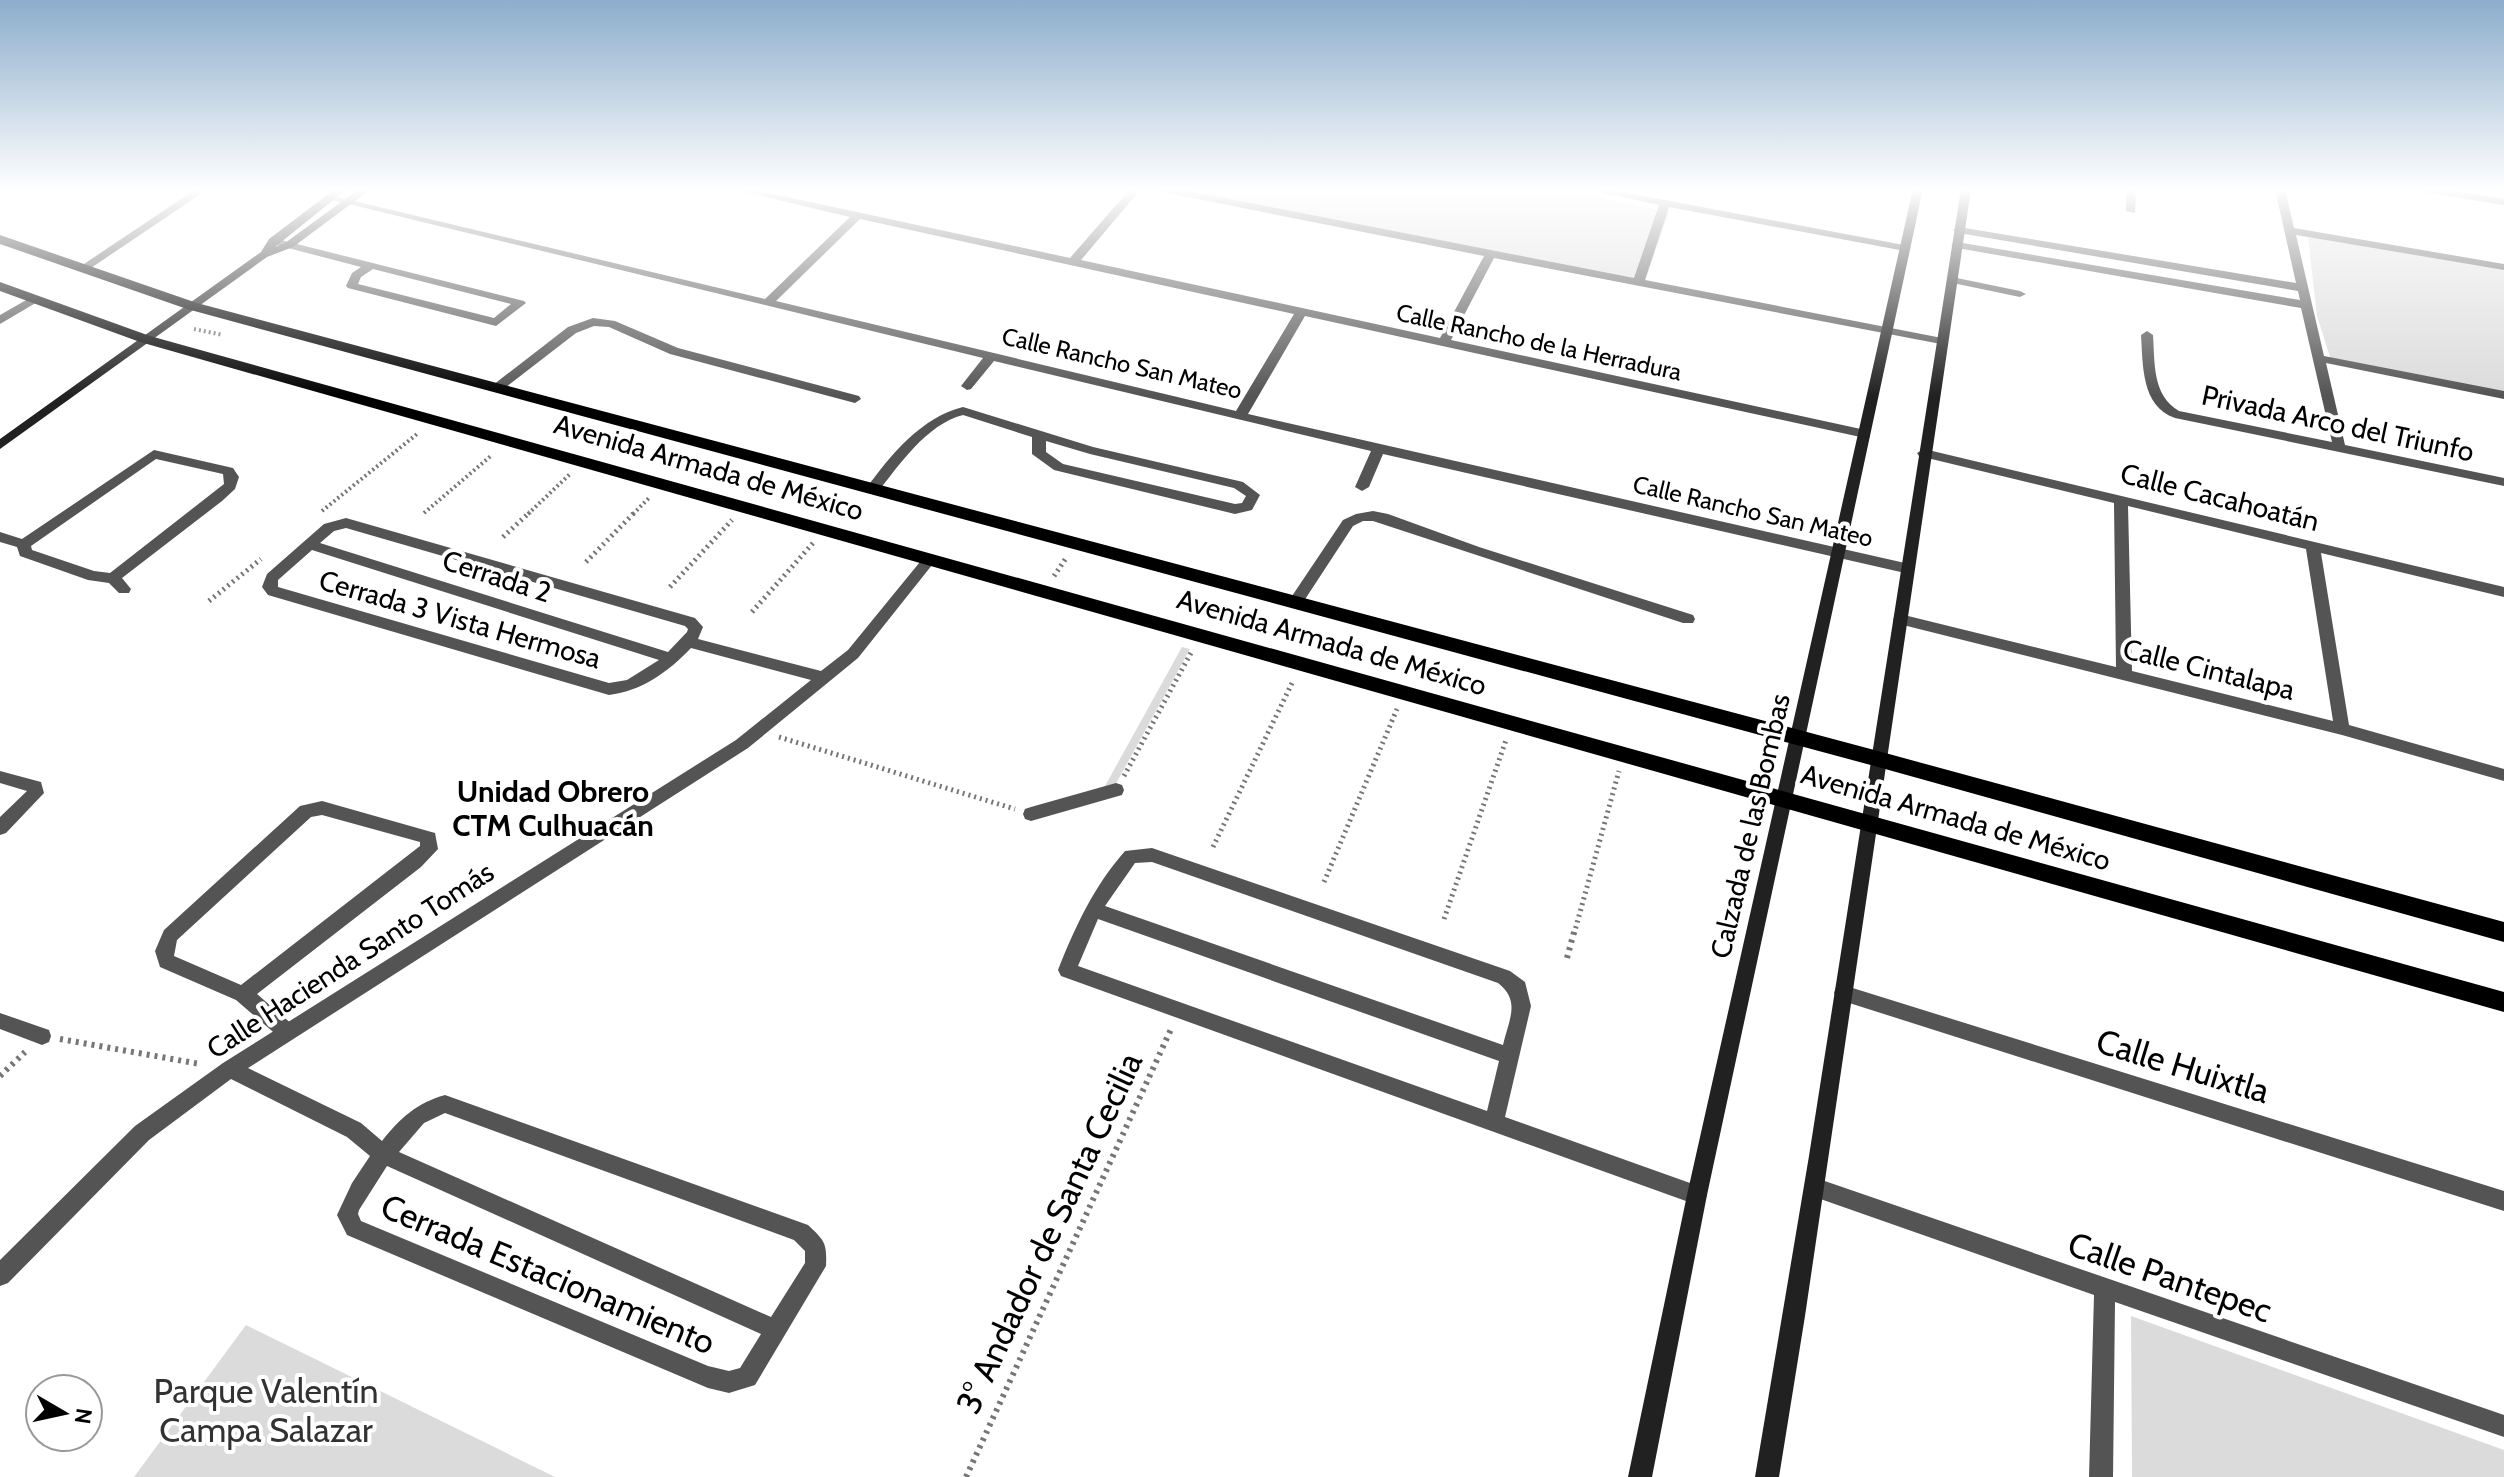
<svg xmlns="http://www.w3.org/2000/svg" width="2504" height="1477" font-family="Cabin,sans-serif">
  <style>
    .green { fill: #dbdbdb }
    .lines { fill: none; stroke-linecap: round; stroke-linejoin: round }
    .path-far2 { stroke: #767676; stroke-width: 4; stroke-dasharray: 2 3; stroke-linecap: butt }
    .path-far1 { stroke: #767676; stroke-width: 5; stroke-dasharray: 2 4; stroke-linecap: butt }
    .path { stroke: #767676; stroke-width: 6; stroke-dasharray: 3 5; stroke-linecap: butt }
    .lane { fill: #545454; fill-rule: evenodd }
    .street { fill: #545454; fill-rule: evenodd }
    .secondary { fill: #212121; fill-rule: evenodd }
    .primary { fill: #000; fill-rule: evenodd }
    .labels { text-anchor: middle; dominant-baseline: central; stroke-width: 8; stroke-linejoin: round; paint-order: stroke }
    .far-street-label { font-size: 24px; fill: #000; stroke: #fff }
    .street-label { font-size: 28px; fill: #000; stroke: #fff }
    .neighbourhood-label { font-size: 30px; font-weight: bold; fill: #000; stroke: #fff }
    .near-street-label { font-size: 34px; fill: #000; stroke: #fff }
    .near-park-label { font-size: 34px; fill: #323232; stroke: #fff }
  </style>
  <rect width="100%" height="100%" fill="#fff"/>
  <g class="green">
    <path d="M1181 189H1556L1669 212 1645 281Z"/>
    <path d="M2308 237 2504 270V397L2332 363 2317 316Z"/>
    <path d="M1182 647 1190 649 1113 789 1105 786Z"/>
    <path d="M2131 1316 2504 1450V1477H2132Z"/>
    <path d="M246 1325 555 1477H134Z"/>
  </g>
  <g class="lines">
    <g class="path-far2">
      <path d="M194 329 223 335"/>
      <path d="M322 511 417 434"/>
      <path d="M424 513 492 455"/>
      <path d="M528 514 570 474"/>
      <path d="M633 514 650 497"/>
    </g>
    <g class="path-far1">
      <path d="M503 537 530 512"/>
      <path d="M586 562 635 512"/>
      <path d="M1054 576 1066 558"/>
      <path d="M670 587 732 520"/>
      <path d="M209 601 261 559"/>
      <path d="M752 612 813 543"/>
      <path d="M779 737 1015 809"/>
      <path d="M1124 776 1192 651"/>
      <path d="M1213 847 1293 681"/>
      <path d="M1324 882 1397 709"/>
      <path d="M1444 919 1506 740"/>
      <path d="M1574 934 1619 771"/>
    </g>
    <g class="path">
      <path d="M1567 958 1574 932"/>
      <path d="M60 1039 200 1064"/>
      <path d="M0 1076 25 1052"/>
      <path d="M966 1477 1172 1027"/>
    </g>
    <path class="lane" d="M322 801 435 833 438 849 421 867 257 994 293 1025 295 1031 293 1037 286 1040 279 1037 236 1000 160 967 155 951 164 930 300 806ZM322 815 420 842V846L241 985 174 956 177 940 311 817Z"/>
    <g class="street">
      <path d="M196 189H208L88 270 78 268Z"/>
      <path d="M731 189H751L1070 258 1130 189H1141L1081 260 1440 338 1484 256 1162 192 1157 189H1179L1634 278 1659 205 1585 189H1607L1909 246 1911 248 1905 251 1669 207 1645 280 1942 338 1948 342 1946 345 1494 258 1451 340 1870 431V437L1865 438 1305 316 1248 414 1905 563 1912 568 1905 573 1383 454 1369 487 1362 491 1355 487 1371 451 994 361 971 389 967 390 961 386 983 358 324 198 329 195 765 299 850 217ZM860 219 1294 314 1236 411 776 301Z"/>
      <path d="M2126 189H2136L2135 213 2126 211Z"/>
      <path d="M2275 189H2285L2294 228 2504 264V270L2296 235 2324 356 2504 391V399L2326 363 2345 445 2504 478V486L2175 418C2141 406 2143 365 2141 335L2147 331 2153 335C2155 363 2152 395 2179 411L2332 442 2301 308 1957 248 1951 245 1957 242 2300 300 2298 291 1959 233 1953 230 1959 227 2296 283Z"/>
      <path d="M2418 189H2443L2504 199V205L2423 192Z"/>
      <path d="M273 238 524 301 526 303 496 326 348 288 346 286 352 273 361 267 269 243V239ZM373 269 511 304 494 318 358 284 361 277Z"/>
      <path d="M1952 277 2020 291 2026 294 2020 297 1948 282V278Z"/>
      <path d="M35 295 39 297V301L0 324V315Z"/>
      <path d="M593 318 615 321 678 348 859 396 861 399 855 403 670 354 609 327 594 326 576 333 501 391H493V385L568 327Z"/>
      <path d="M963 407 1093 447 1243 482 1260 495 1252 510 1235 514 1054 470 1032 454V437L963 415C927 424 899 465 878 492H868L866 489C890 455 922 417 963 407ZM1046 441 1090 454 1234 488 1246 496 1242 503 1235 504 1063 464 1046 452Z"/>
      <path d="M1924 449 2504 587V597L2321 553 2349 725 2504 769V781L2342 735 1895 623 1893 619 1900 614 2116 667 2114 503 1919 456 1917 453ZM2128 506 2306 549 2333 721 2132 671Z"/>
      <path d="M154 450 233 468 239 477 235 489 222 501 122 578 131 589 129 593H119L109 583 88 580 20 556 17 547 0 542V532L22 539ZM156 459 223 474 224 484 110 573 94 571 32 550 31 546Z"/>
      <path d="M1373 511 1388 514 1479 547 1693 615 1695 619 1693 623H1683L1373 521H1363L1353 526 1300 607H1290L1288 603 1290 599 1343 520 1356 514Z"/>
      <path d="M346 518 695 618 703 627 698 639 821 671 848 650 924 557H934L936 560 858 658 748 748 248 1068 361 1123 382 1141C400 1118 417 1103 445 1095L808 1225C825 1241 827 1243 826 1266L755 1385 729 1393 708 1388 347 1235 337 1215 352 1183 370 1156 347 1137 231 1079 149 1140 8 1283 0 1286V1260L135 1126 223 1063 736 740 811 680 691 648C668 672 642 691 609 695L268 595 262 587 267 574 324 524ZM346 528 685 626 688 629 687 632 668 652 320 543 334 531ZM312 550 659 660 627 680 609 683 278 587V580ZM445 1113 794 1240 805 1251V1263L771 1317 399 1152 424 1123ZM387 1166 761 1334 740 1368 729 1371 708 1366 361 1221 358 1214 359 1210Z"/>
      <path d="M0 771 41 782 44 793 6 833 0 835V817L27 791 0 783Z"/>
      <path d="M1116 783 1122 785 1124 790 1122 795 1031 821 1025 819 1023 814 1025 809 1031 807Z"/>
      <path d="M1152 848 1510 971 1525 982 1531 1006 1505 1117 1704 1188 1707 1195 1704 1202 1697 1205 1061 976 1058 970C1075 927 1094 886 1125 851ZM1152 862 1498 983C1521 1001 1509 1019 1503 1045L1105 906 1135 863ZM1098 919 1499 1061 1487 1111 1078 966Z"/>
      <path d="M1843 985 2504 1191V1211L1843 1001 1836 999 1834 993 1836 987Z"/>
      <path d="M0 1013 49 1030 51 1036 49 1042 42 1045 0 1029Z"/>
      <path d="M1816 1178 2504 1415V1437L2115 1302 2113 1477H2089L2094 1295 1809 1195 1806 1188 1809 1181Z"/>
    </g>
    <g class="secondary">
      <path d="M335 189H347L275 247 285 243 359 189H371L293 247 267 257 0 449V439L261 252 269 239Z"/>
      <path d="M1913 189H1923L1707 1195 1652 1477H1628L1687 1195Z"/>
      <path d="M1961 189H1971L1805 1316 1779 1477H1755L1809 1156Z"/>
    </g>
    <g class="primary">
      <path d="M0 235 197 303 1878 751 2504 922V942L1878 767 187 309 0 244Z"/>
      <path d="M0 282 150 336 2504 992V1012L140 342 0 291Z"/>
    </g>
  </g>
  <linearGradient id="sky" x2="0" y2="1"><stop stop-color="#8cadcc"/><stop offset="0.48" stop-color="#fff"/><stop offset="1" stop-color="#fff" stop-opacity="0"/></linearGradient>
  <rect width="2504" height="396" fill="url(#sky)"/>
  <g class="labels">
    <g class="far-street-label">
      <text transform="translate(1539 342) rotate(12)">Calle Rancho de la Herradura</text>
      <text transform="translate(1122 363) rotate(13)">Calle Rancho San Mateo</text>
      <text transform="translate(1753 511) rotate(13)">Calle Rancho San Mateo</text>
    </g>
    <g class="street-label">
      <text transform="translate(2338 423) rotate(12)">Privada Arco del Triunfo</text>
      <text transform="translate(709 467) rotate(16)">Avenida Armada de México</text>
      <text transform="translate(2220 497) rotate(14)">Calle Cacahoatán</text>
      <text transform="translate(497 576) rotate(18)">Cerrada 2</text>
      <text transform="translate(460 619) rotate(16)">Cerrada 3 Vista Hermosa</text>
      <text transform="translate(1332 642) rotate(16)">Avenida Armada de México</text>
      <text transform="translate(2209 669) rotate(14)">Calle Cintalapa</text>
      <text transform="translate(1956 817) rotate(16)">Avenida Armada de México</text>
      <text transform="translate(1750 826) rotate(-77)">Calzada de las Bombas</text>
      <text transform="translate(350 960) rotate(-33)">Calle Hacienda Santo Tomás</text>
    </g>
    <g class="neighbourhood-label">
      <text x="553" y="791">Unidad Obrero<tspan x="553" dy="34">CTM Culhuacán</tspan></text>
    </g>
    <g class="near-street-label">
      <text transform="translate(2183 1066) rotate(17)">Calle Huixtla</text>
      <text transform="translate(1049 1233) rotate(-65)">3° Andador de Santa Cecilia</text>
      <text transform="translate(548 1274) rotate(23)">Cerrada Estacionamiento</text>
      <text transform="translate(2170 1277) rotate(19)">Calle Pantepec</text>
    </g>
    <g class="near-park-label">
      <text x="266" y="1391">Parque Valentín<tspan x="266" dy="39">Campa Salazar</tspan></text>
    </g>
  </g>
  <g transform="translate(64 1413) rotate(99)"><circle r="38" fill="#ffffff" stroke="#999999" stroke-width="2"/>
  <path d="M0-6L14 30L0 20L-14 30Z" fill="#000000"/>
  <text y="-12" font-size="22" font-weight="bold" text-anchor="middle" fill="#000000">N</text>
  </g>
</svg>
